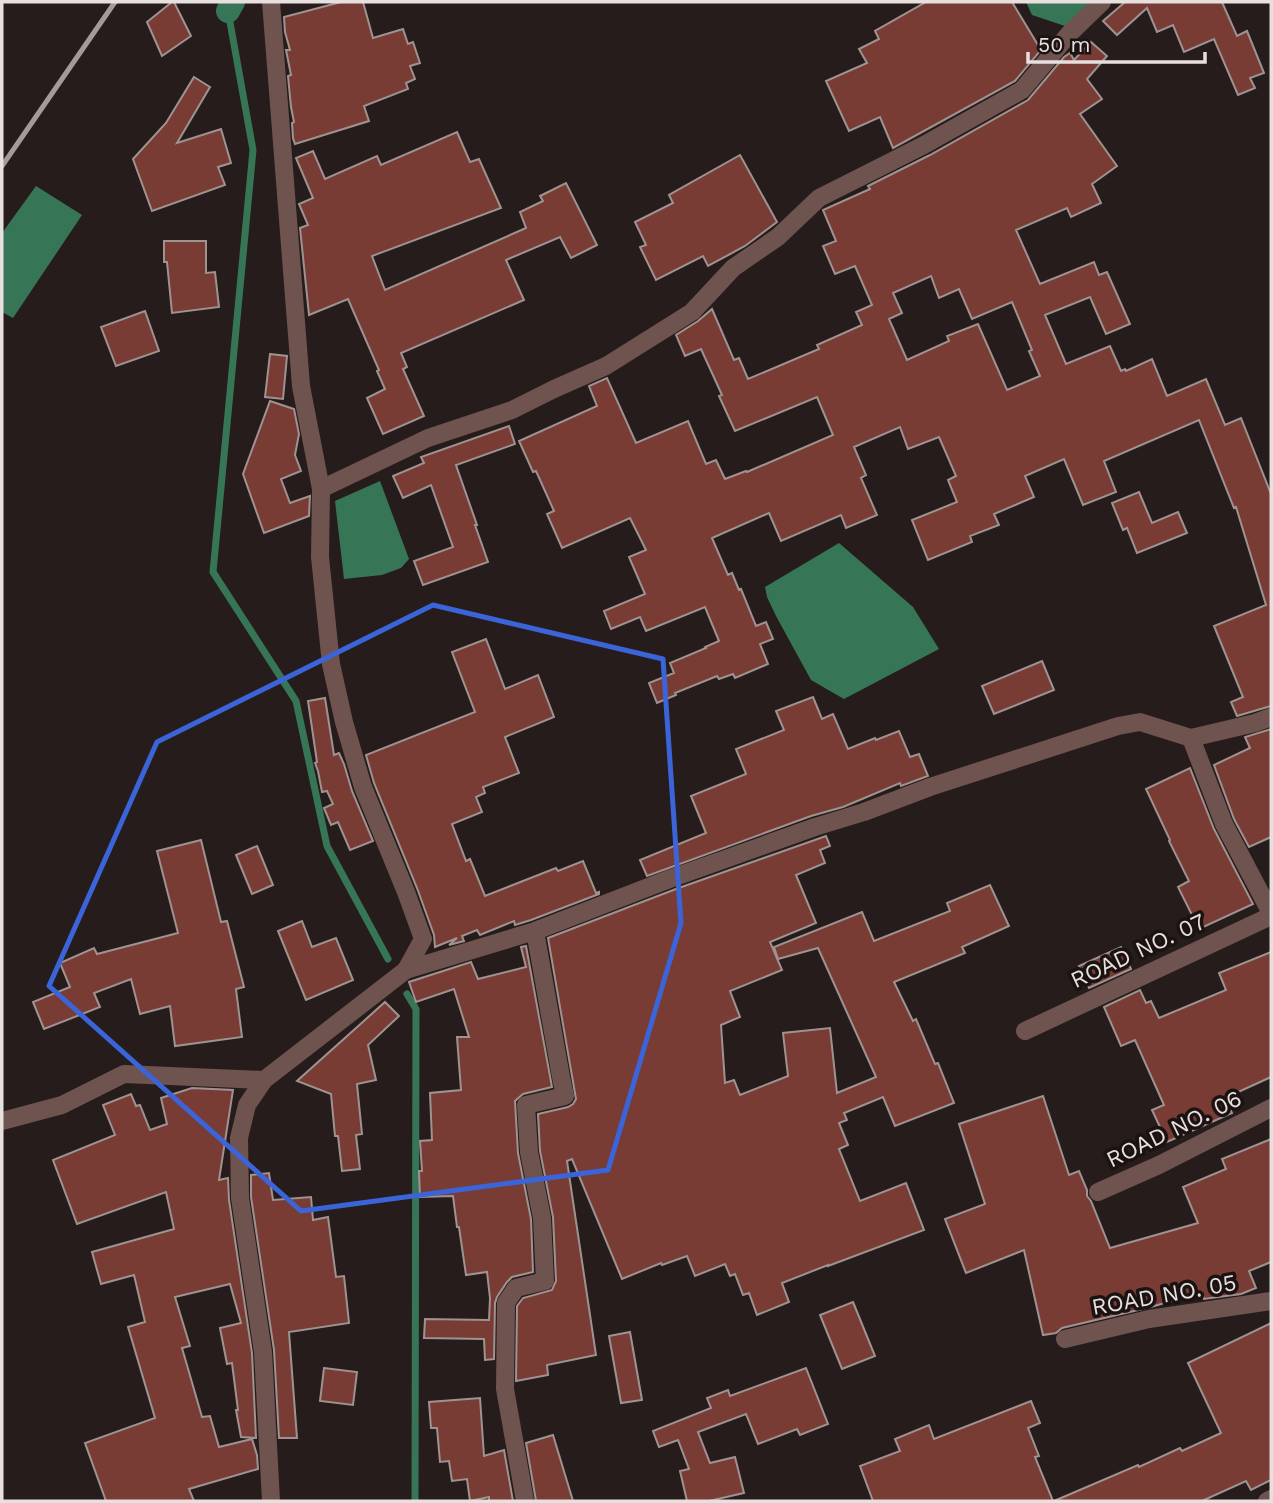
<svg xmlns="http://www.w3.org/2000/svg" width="1273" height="1503" font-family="'Work Sans',sans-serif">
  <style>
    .water { fill: #367656 }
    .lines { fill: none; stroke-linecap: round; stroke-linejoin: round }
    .stream { stroke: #367656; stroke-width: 7 }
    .canal { stroke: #367656; stroke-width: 24 }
    .building { fill: #783c35; stroke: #9e9391; stroke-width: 2; fill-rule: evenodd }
    .minor { stroke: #6f534f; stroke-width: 18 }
    .rail { stroke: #a29b9a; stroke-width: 5 }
    .marked { fill: none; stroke: #3b64d9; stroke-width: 5; stroke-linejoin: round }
    .labels { text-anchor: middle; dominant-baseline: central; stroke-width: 7; stroke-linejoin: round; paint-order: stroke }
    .street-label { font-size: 23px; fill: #e7e0df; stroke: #1b1312 }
  </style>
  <rect width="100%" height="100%" fill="#251c1b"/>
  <g class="water">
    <path d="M1026 2H1095L1068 27 1032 15Z"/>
    <path d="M36 186 82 215 13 318 2 312V233Z"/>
    <path d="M380 481 409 559 401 568 382 575 344 579 335 501Z"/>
    <path d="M839 543 913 607 939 649 844 699 811 680 776 616 767 597 765 587Z"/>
  </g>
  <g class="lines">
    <g class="stream">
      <path d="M224 2 228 11 253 150 213 572 296 701 327 846 388 959"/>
      <path d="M407 994 416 1009 415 1501"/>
    </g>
    <path class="canal" d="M228 11 233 2"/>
  </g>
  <g class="building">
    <path d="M172 2H174L191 36 162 56 147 22Z"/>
    <path d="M341 2H363L373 38 403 29 408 44 413 42 420 63 410 66 415 79 406 83 408 89 364 106 369 121 295 144 293 138 292 123 294 122 291 107 288 76 291 75 286 50H290L285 32 284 17Z"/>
    <path d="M926 2H1012L1041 50 1015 81 893 148 880 117 849 131 826 81 867 63 859 49 879 39 875 31Z"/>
    <path d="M1125 2H1222L1237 36 1247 31 1264 73 1250 78 1255 88 1238 95 1214 39 1184 52 1173 25 1157 32 1147 8 1117 35 1103 21Z"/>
    <path d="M1091 42 1107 56 1087 79 1102 99 1080 114 1117 166 1092 184 1101 203 1071 217 1067 208 1016 230 1040 284 1094 262 1099 275 1107 272 1130 324 1106 334 1090 297 1045 315 1066 364 1110 346 1121 371 1125 369 1126 371 1152 359 1167 396 1206 379 1225 425 1241 418 1271 494V706L1237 716 1231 702 1243 697 1214 626 1266 605 1236 507 1234 508 1199 420 1104 461 1116 492 1083 505 1064 459 1025 476 1034 497 994 514 999 525 970 536 972 542 928 560 912 520 957 502 948 480 956 476 939 437 908 449 900 427 854 447 866 475 861 478 877 515 846 528 841 515 781 541 769 513 712 538 728 575 732 573 739 590 741 589 756 626 766 622 773 639 760 644 768 664 735 678 733 674 719 679 717 676 675 693 676 695 657 703 649 683 674 673 670 663 706 648 705 647 719 641 705 607 646 631 640 617 611 629 604 611 645 594 629 557 646 550 630 518 562 548 547 514 554 511 536 471 533 472 519 441 597 406 589 386 607 378 636 443 688 421 706 464 716 460 725 479 746 471 747 472 833 435 817 397 735 431 719 396 722 395 701 349 685 356 676 335 698 321 712 309 734 360 739 358 748 379 819 349 817 345 862 325 856 312 872 305 855 266 835 274 823 246 836 241 823 210 870 189 868 186 930 155 1028 100 1064 57 1070 53 1074 60ZM931 276 939 298 959 289 972 319 1012 302 1032 350 1029 351 1040 376 1007 390 978 324 947 336 949 341 907 360 889 319 902 313 893 293Z"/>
    <path d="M194 77 210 87 177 143 221 129 231 163 218 167 225 185 152 211 133 159 166 123Z"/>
    <path d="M457 132 470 162 479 159 501 208 372 256 385 290 526 228 520 212 543 201 540 196 566 183 597 245 571 258 560 237 506 260 524 300 401 353 407 367 403 369 424 416 383 434 367 398 385 389 377 371 379 370 348 299 309 315 300 228 308 225 299 204 313 198 296 158 313 151 325 179 377 156 381 165Z"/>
    <path d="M740 155 777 222 745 246 708 266 703 256 656 280 640 247 646 245 635 222 673 203 669 195Z"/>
    <path d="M164 241H206V273L215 272 219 307 172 313 167 262H164Z"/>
    <path d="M145 311 159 351 116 366 101 327Z"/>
    <path d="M270 354 287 356 283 399 265 397Z"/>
    <path d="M270 401 294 409 299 434 295 455 301 471 281 479 290 503 310 496 309 516 264 533 243 474Z"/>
    <path d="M509 426 515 444 456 465 477 525H475L488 562 423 585 414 561 453 547 431 485 403 498 393 476 424 463 421 457Z"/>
    <path d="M1139 492 1152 523 1178 512 1187 533 1137 553 1127 528 1123 530 1112 503Z"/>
    <path d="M486 639 505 689 538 675 554 717 505 737 519 773 483 787 485 793 476 797 482 812 452 824 466 861 470 859 485 896 556 868 558 871 583 861 596 893 599 892V894L531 920 515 925 514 921 480 935 477 930 462 936 464 941 449 945 457 938 435 947 434 935 417 888 374 783 366 755 475 712 452 652Z"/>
    <path d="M1042 661 1054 690 994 714 982 686Z"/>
    <path d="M813 697 822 719 833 714 848 749 875 738 876 740 899 731 910 757 919 754 928 776 901 786 900 783 843 807 811 816 647 876 640 860 706 833 691 796 746 774 736 749 784 730 776 711Z"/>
    <path d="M325 698 334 755 339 753 344 764 352 791 373 841 350 850 338 822 331 825 324 808 333 804 327 791 322 792 318 771 315 763 317 762 308 701Z"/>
    <path d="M1271 729V837L1249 847 1234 819 1214 765 1250 748 1245 737Z"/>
    <path d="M1190 768 1214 829 1253 904 1199 929 1178 887 1189 881 1169 841 1170 840 1146 789Z"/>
    <path d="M826 836 830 846 820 850 825 863 796 875 816 923 770 942 782 970 730 991 740 1017 721 1025 725 1083 734 1080 740 1095 788 1076 783 1033 830 1028 837 1093 876 1077 818 948 778 959 774 947 862 912 874 941 950 911 947 903 990 885 1009 926 962 947 965 953 894 982 913 1021 916 1019 935 1064 938 1063 954 1103 895 1126 883 1097 844 1113 847 1120 839 1123 848 1145 839 1149 860 1201 906 1183 924 1230 828 1266V1265L782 1283 789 1302 757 1315 749 1293 743 1295 735 1274 730 1276 725 1264 695 1276 687 1256 662 1265 661 1263 622 1279 572 1159 567 1161 596 1355 547 1365 548 1375 516 1381 517 1306 523 1298 552 1290 556 1281 553 1217 540 1151 538 1114 568 1107 573 1104 576 1099 548 938 676 889Z"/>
    <path d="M201 840 221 922 227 921 244 987 236 989 242 1037 175 1046 170 1006 140 1014 131 979 94 993 100 1007 44 1029 33 1002 70 987 60 963 94 948 97 954 178 933 157 851Z"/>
    <path d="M257 846 273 885 252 894 236 855Z"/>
    <path d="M302 921 312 947 336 938 353 980 306 1000 278 931Z"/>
    <path d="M526 946 552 1087 523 1094 515 1101 518 1153 531 1219 533 1272 512 1277 507 1282 497 1297 495 1303 494 1359 485 1360 484 1339 424 1338 425 1319 489 1320 490 1298 487 1272 466 1275 459 1227H457L453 1196 420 1197 419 1171H422L420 1141 432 1140 430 1093 461 1090 457 1037H469L454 989 416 1002 409 982 471 962 478 979 526 967 521 947Z"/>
    <path d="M1121 947 1131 969 1089 988 1079 966Z"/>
    <path d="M1271 952V1077L1225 1098 1232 1113 1167 1142 1152 1110 1164 1105 1135 1040 1121 1046 1104 1007 1140 990 1146 1003 1151 1001 1159 1018 1226 990 1219 973Z"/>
    <path d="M385 1002 399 1016 368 1045 376 1080 357 1084 362 1134 356 1135 360 1169 342 1171 338 1136H335L331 1094 297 1081Z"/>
    <path d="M192 1088 233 1090 219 1180 228 1178 229 1200 252 1353 256 1438 241 1437 236 1410H238L232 1363 227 1364 220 1328 241 1323 230 1284 175 1297 190 1346 182 1348 202 1417 210 1416 219 1447 252 1439 257 1455 258 1469 189 1489 194 1501H106L85 1443 155 1418 128 1327 145 1322 134 1275 101 1284 92 1252 174 1229 166 1192 77 1224 53 1160 115 1135 103 1105 131 1094 136 1106 140 1105 150 1130 167 1124 161 1098Z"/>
    <path d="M1043 1096 1069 1175 1079 1171 1087 1190V1196L1091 1201 1110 1248 1198 1223 1183 1187 1226 1169 1222 1159 1271 1139V1262L1249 1271 1256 1288 1241 1294 1204 1299 1202 1292 1151 1307 1062 1328 1056 1333 1043 1335 1024 1250 966 1273 945 1219 985 1204 959 1124Z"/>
    <path d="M269 1173 273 1200 311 1197 313 1220 328 1217 336 1277 344 1276 349 1323 289 1332 297 1438H279L274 1350 251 1197V1175Z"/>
    <path d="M853 1302 875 1356 842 1369 820 1315Z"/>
    <path d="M1271 1323V1480L1251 1490 1246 1481 1202 1501H1054L1138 1465 1139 1467 1180 1448 1182 1451 1221 1433 1188 1363Z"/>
    <path d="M630 1332 642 1400 621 1403 609 1336Z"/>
    <path d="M324 1368 357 1372 353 1405 320 1401Z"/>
    <path d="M806 1368 828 1424 800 1435 797 1429 758 1444 746 1414 698 1432 710 1463 735 1457 744 1493 709 1501H687L680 1471 689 1469 678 1440 659 1447 653 1431 711 1408 707 1398 728 1390 730 1396Z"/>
    <path d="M480 1398 484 1456 504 1450 513 1501H489V1497L470 1501 467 1479 452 1481 449 1461 440 1462 437 1428H431L429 1402Z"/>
    <path d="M1031 1401 1040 1423 1028 1428 1039 1456 1035 1457 1053 1501H873L860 1466 900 1451 895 1439 929 1425 934 1439Z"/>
    <path d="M553 1435 573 1501H536L526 1443Z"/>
  </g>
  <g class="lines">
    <g class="minor">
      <path d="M271 2 301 386 321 489"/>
      <path d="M1102 2 1069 34 1022 90 924 145 819 198 778 237 733 268 692 312 606 366 554 389 512 410 428 438 321 489 320 557 331 664 344 722 363 787 406 892 423 939 406 970 535 931 672 878 815 827 864 812 930 787 1118 726 1140 722 1191 738 1255 723 1271 717"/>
      <path d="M1191 738 1224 824 1271 913"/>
      <path d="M1025 1031 1271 916"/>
      <path d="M2 1121 62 1105 124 1074 264 1080"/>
      <path d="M1098 1192 1159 1165 1271 1108"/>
      <path d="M1065 1339 1149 1319 1271 1301"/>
      <path d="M271 1501 263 1352 240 1198 239 1138 247 1105 264 1080 406 970"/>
      <path d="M525 1501 505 1389 506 1303 516 1288 545 1281 542 1218 529 1152 526 1105 565 1096 561 1077 535 931"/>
      <path d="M1267 1501 1271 1499"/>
    </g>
    <path class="rail" d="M2 166 115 2"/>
  </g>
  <path class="marked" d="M433 605 663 659 681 923 608 1170 301 1211 49 986 157 742Z"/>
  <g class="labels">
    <g class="street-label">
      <text transform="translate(1138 951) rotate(-25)">ROAD NO. 07</text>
      <text transform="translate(1174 1129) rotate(-26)">ROAD NO. 06</text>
      <text transform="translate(1164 1295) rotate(-10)">ROAD NO. 05</text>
    </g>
  </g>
  <rect width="1273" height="1503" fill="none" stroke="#e7e0df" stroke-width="7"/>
  <path d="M1028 52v10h177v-10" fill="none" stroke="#e7e0df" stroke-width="3.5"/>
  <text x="1038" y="52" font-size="21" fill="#e7e0df" stroke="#1b1312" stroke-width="5" paint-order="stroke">50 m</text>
</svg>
